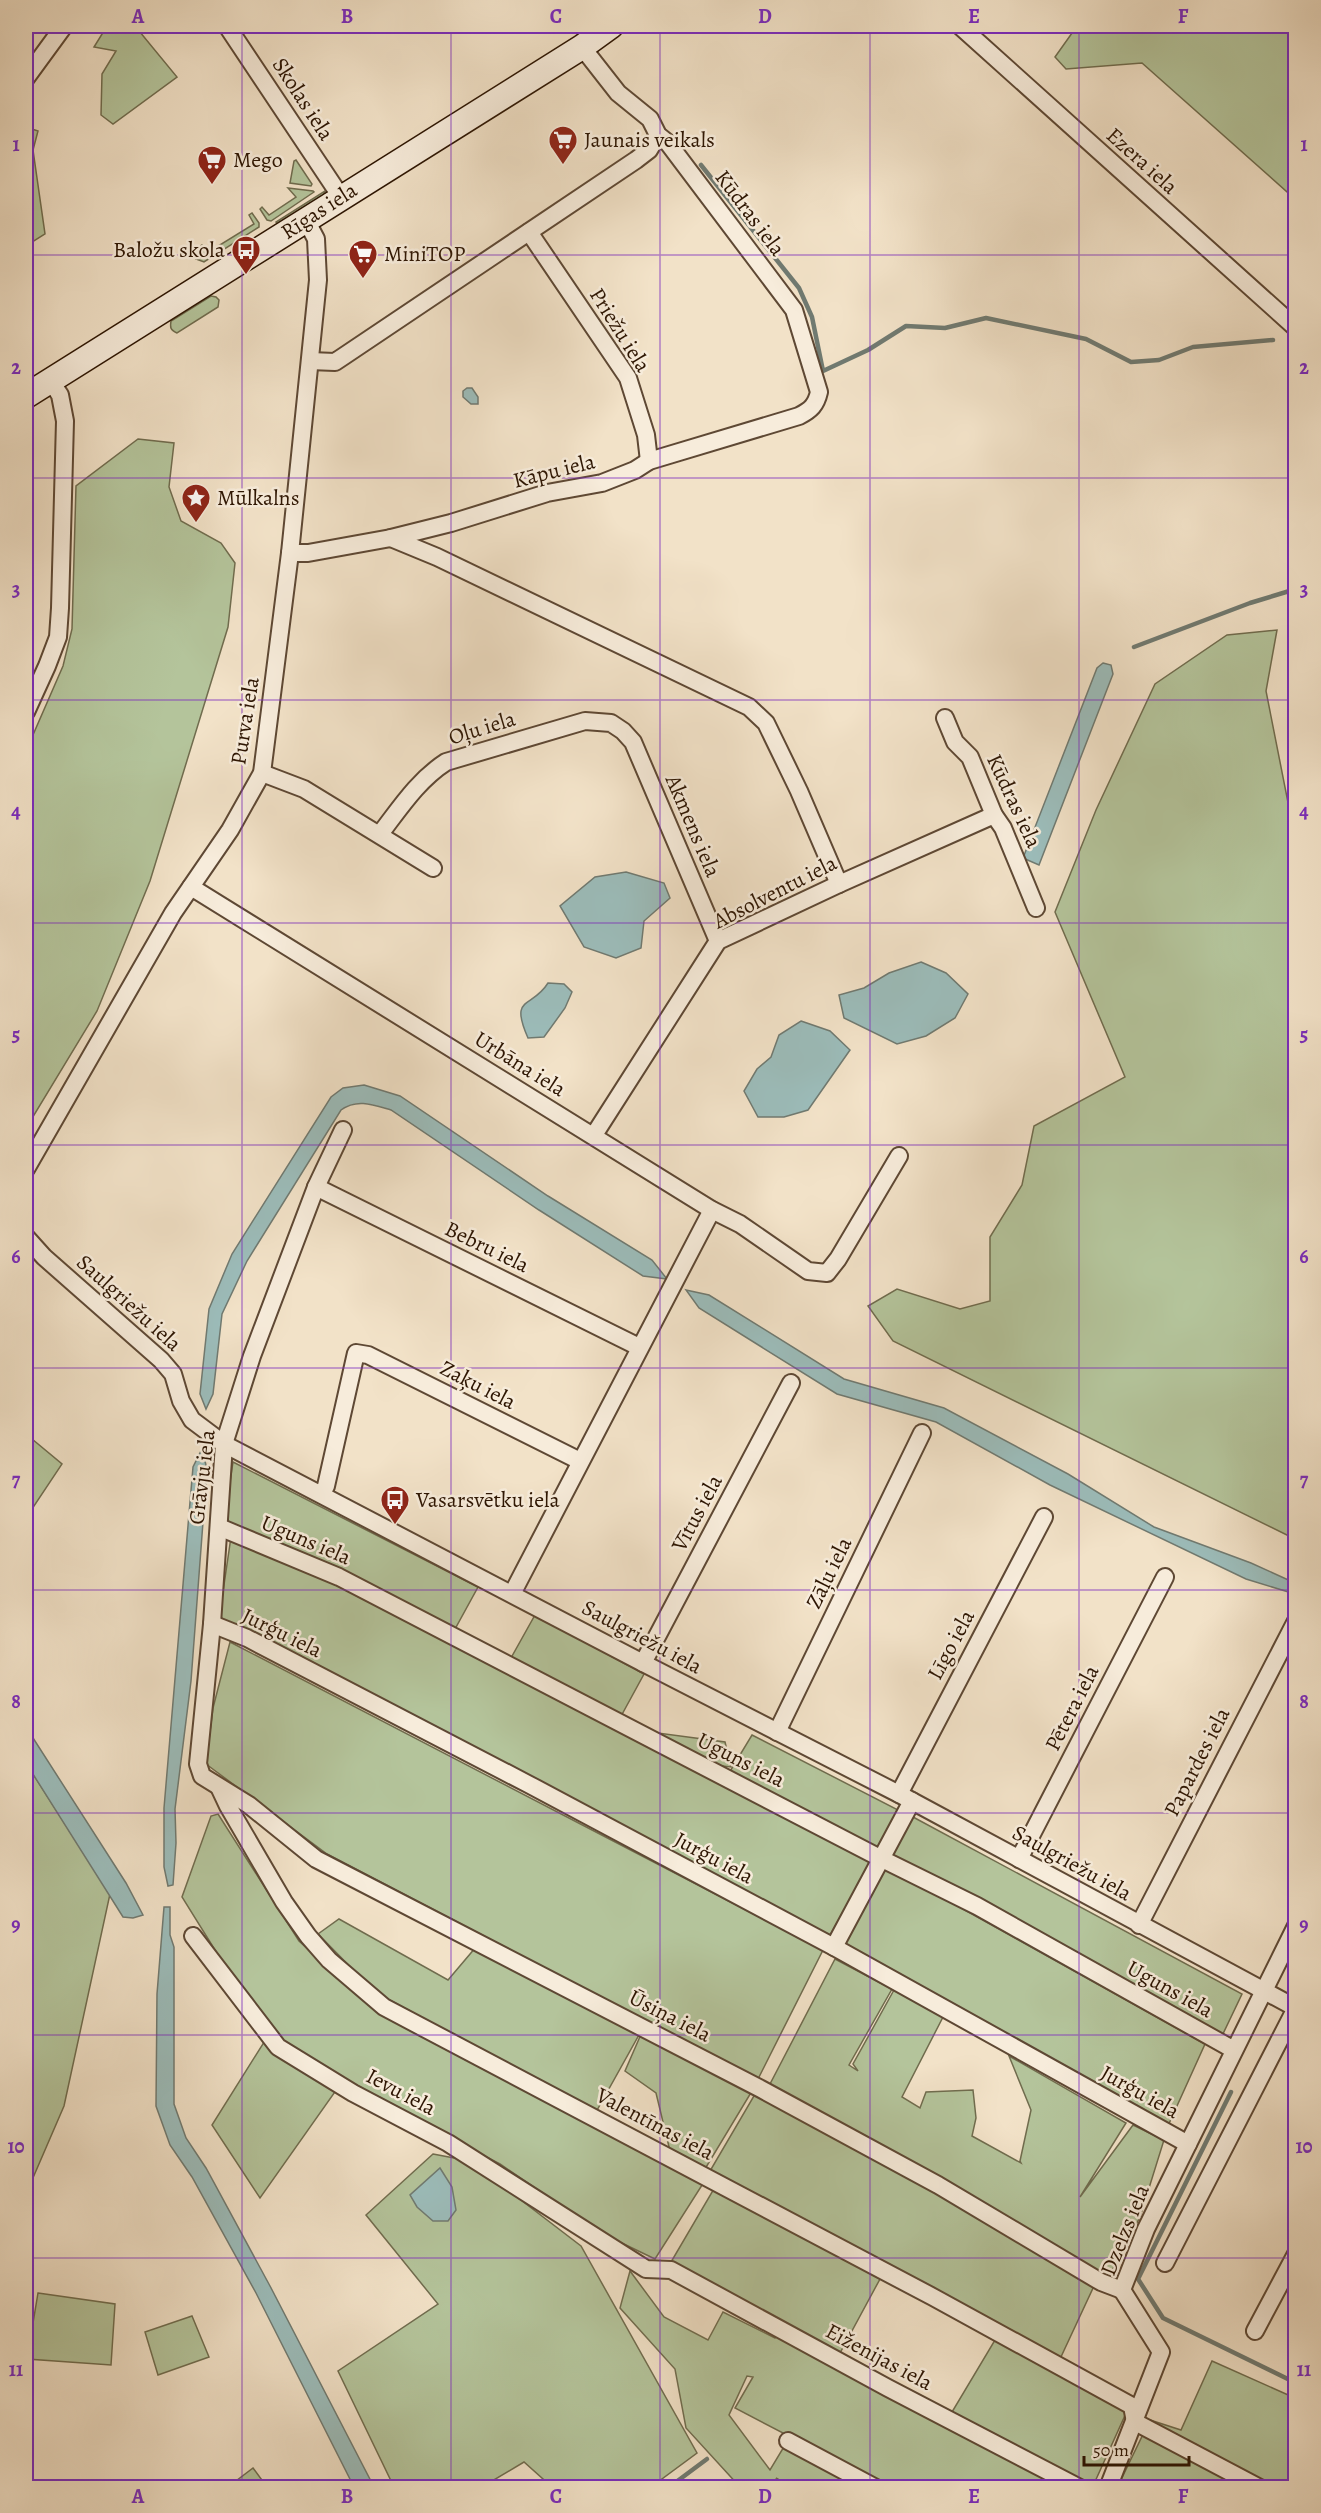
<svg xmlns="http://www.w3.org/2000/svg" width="1321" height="2513" font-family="Alegreya,serif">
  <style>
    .green { fill: #b4c49b; stroke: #706c4e; stroke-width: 1.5 }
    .water { fill: #9cbdbb; stroke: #707a71; stroke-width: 1.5 }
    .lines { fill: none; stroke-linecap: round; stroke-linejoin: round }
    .stream { stroke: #707a71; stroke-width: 4.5 }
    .minor-casing { stroke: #5e4834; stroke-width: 20 }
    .secondary-casing { stroke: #2d1502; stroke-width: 27 }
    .minor { stroke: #f7ecdb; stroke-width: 16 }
    .secondary { stroke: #f7ecdb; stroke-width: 24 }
    .grid { fill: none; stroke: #7b2cbf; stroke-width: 1.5; stroke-opacity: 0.55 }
    .labels { text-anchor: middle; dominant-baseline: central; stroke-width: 5; stroke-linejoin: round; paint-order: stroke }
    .street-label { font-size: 22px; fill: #2d1502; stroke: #f7ecdb }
    .poi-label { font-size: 22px; fill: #2d1502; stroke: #f7ecdb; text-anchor: start }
    .neatline { fill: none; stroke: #7b2cbf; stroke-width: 2 }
    .grid-label { font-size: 20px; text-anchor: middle; font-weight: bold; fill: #7b2cbf }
  </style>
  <rect width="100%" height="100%" fill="#f2e2c8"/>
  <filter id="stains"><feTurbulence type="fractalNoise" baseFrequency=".00333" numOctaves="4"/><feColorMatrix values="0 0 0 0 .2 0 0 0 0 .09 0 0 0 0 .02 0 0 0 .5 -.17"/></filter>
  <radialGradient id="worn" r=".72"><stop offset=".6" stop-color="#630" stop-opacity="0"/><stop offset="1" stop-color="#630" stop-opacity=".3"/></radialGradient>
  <g class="green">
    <path d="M107 26H135L177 77 113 124 101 115 102 74 116 51 94 47Z"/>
    <path d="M1077 26H1295V199L1142 63 1066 69 1055 57Z"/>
    <path d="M26 127 38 131 33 150 45 234 26 246Z"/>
    <path d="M296 160 312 184 311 186 290 183 294 161Z"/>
    <path d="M288 188 313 191 314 192 271 221 267 220 260 209 262 207 269 215 296 197Z"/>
    <path d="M325 191 323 197 278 226 276 222Z"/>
    <path d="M252 213 259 223V227L204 262 196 259 197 248 202 245 207 253 254 224 249 215Z"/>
    <path d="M211 296 216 297 219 300 218 307 177 333C170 330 170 327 171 321Z"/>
    <path d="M138 439 174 443 169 487 181 521 221 543 235 563 228 627 150 881 97 1011 28 1125H26V751L63 666 72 629 76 486Z"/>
    <path d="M1277 630 1266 691 1296 843 1295 1539 893 1341 868 1306 897 1289 960 1309 990 1301V1237L1022 1185 1034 1126 1125 1077 1055 912 1096 810 1155 684 1227 635Z"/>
    <path d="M26 1434 62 1464 26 1518Z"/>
    <path d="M233 1462 478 1587 455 1629 224 1522Z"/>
    <path d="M231 1537 307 1570 651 1748 658 1733 725 1742 731 1767 686 1762 871 1862 829 1937 219 1619Z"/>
    <path d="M535 1615 644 1674 620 1718 511 1658Z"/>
    <path d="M230 1642 823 1950 758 2079 327 1854 206 1764 213 1708Z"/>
    <path d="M752 1735 900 1811 878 1850 729 1773Z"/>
    <path d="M26 1763 110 1894 64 2106 26 2194Z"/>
    <path d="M218 1814 299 1941 366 2002 704 2182 655 2259 603 2234 500 2164 389 2107 277 2039 238 1987 182 1897 211 1816Z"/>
    <path d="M913 1817 1242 1994 1221 2038 892 1855Z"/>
    <path d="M884 1865 1205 2044 1167 2128 848 1947 844 1942Z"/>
    <path d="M339 1919 448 1980 476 1947 640 2033 596 2112 375 1992 318 1934Z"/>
    <path d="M835 1959 892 1989 849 2065 858 2071 853 2064 894 1990 943 2017 902 2097 920 2108 926 2092 973 2090 976 2118 972 2136 1021 2163 1020 2161 1031 2110 1009 2056 1126 2123 1080 2197 1133 2125 1164 2140 1140 2217 1107 2280 769 2086Z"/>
    <path d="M642 2032 752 2091 705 2169 670 2151 656 2093 625 2071Z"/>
    <path d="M266 2039 337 2089 260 2198 212 2125Z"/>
    <path d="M758 2089 1094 2286 1060 2359 710 2171Z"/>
    <path d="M433 2154 470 2161 581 2246 697 2453 651 2487H552L524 2462 482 2487H394L338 2371 438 2304 366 2215Z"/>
    <path d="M715 2187 880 2279 840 2353 671 2262Z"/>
    <path d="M630 2271 664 2317 708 2340 723 2312 775 2338 777 2335 1067 2487H887L735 2408 753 2377 747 2376 729 2415 770 2470 785 2445 866 2487H791L776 2478 782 2487H740L686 2428 675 2369 620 2308Z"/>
    <path d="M38 2293 115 2304 111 2365 27 2359Z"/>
    <path d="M192 2316 209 2357 158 2375 145 2332Z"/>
    <path d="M995 2340 1127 2411 1093 2486 952 2412Z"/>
    <path d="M1212 2361 1295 2398 1294 2487 1117 2488 1150 2420 1181 2430Z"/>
    <path d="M253 2468 267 2487H228Z"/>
  </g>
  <g class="water">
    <path d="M467 388H472L478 397V404H471L463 397V391Z"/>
    <path d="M1103 663 1111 665 1113 674 1039 865 1023 858 1097 668Z"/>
    <path d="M626 872 664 883 670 898 644 921 641 948 616 958 584 947 560 906 595 877Z"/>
    <path d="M921 962 946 973 968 994 955 1018 926 1036 897 1044 844 1018 839 995 864 988 889 973Z"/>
    <path d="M548 983 564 984 572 992 565 1008 544 1037 528 1038C509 995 532 1009 548 983Z"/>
    <path d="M801 1021 830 1031 850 1050 808 1110 784 1117H758L744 1091 757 1069 771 1057 779 1035Z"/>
    <path d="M364 1085 400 1096 548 1196 652 1260 667 1279 643 1276 539 1210 391 1110C374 1105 357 1098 341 1110L247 1261 222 1314 213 1394 206 1409 200 1394 209 1309 232 1254 331 1097 343 1088Z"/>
    <path d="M686 1290 709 1295 844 1379 944 1408 1068 1474 1154 1527 1251 1563 1295 1583V1594L1246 1579 1050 1485 936 1422 837 1394 699 1308Z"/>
    <path d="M202 1449 207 1469 191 1681 175 1809 176 1843 173 1885 168 1886 164 1867V1808L193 1467Z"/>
    <path d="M26 1727 126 1883 143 1915 133 1918 123 1917 26 1763Z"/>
    <path d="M164 1907H170V1935L174 1947V2104L186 2138 206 2168 270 2286 374 2487H354L256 2293 192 2177 170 2145 156 2106 157 1994Z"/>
    <path d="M440 2168 452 2187 456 2210 448 2221H433L417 2207 410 2195Z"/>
  </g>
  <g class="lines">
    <g class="stream">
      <path d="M701 165 799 288 812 317 823 371 868 350 906 326 945 328 986 318 1086 339 1131 362 1159 360 1193 347 1273 340"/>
      <path d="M1134 647 1250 603 1296 589"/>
      <path d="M1231 2092 1138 2279 1163 2318 1296 2383"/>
      <path d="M668 2488 707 2459"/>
    </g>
    <g class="minor-casing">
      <g id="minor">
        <path d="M227 26 341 197"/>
        <path d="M960 26 1296 328"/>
        <path d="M26 78 64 26"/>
        <path d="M529 232 628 378 646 435 649 461"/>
        <path d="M310 361 335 362 344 356 636 160 649 150 658 135"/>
        <path d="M391 538 437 557 749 707 766 723 799 791 839 884"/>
        <path d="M290 553H308L391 538 451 523 547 493 602 483 635 470 649 461 799 416C811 410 816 405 819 392L794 310 668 143 658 135 650 119 618 93 582 47"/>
        <path d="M26 712 47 666 58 637 60 608 65 421 60 395 50 380"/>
        <path d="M945 718 955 742 970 757 994 815 1003 828 1036 908"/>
        <path d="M262 773 304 789 433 868"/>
        <path d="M380 834C400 808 418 780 446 762L585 721 611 723 623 731 633 742 718 941"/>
        <path d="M191 887 712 1210 740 1224 808 1271 827 1273 838 1259 899 1156"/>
        <path d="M343 1130 316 1187 252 1356 224 1444 212 1624 198 1764 202 1776 249 1805 316 1859 761 2089 938 2185 1101 2282 1122 2290"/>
        <path d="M594 1135 718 941 839 884 994 815"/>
        <path d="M26 1169 173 913 230 830 262 773 290 553 318 280 316 239 306 220"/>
        <path d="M316 1187 639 1347"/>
        <path d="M26 1237 44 1257 161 1360 173 1374 181 1401 192 1420 224 1444 643 1663 899 1794 1296 2008"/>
        <path d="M322 1494 326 1486 356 1353 368 1355 580 1461"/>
        <path d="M219 1527 339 1577 882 1859 977 1906 1234 2050"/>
        <path d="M512 1594 712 1210"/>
        <path d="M212 1624 247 1638 528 1784 834 1947 1188 2144"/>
        <path d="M643 1663 791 1383"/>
        <path d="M777 1732 922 1433"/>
        <path d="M220 1789 228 1806 284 1902 308 1936 329 1960 384 2007 933 2297 1132 2406 1135 2422 1260 2488"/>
        <path d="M899 1794 1044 1517"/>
        <path d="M1019 1859 1165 1577"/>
        <path d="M1139 1925 1296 1621"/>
        <path d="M193 1936 278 2047 353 2093 448 2143 646 2269 671 2270 888 2388 1080 2488"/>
        <path d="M834 1947 912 1801"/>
        <path d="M1165 2263 1296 2008"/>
        <path d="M1122 2290 1146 2229 1296 1926"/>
        <path d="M1255 2331 1296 2254"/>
        <path d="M788 2441 876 2488"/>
        <path d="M1108 2488 1161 2352 1122 2290"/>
      </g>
    </g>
    <g class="secondary-casing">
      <path id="secondary" d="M26 396 582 47 611 26"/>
    </g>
    <use href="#minor" class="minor"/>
    <use href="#secondary" class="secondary"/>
  </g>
  <path class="grid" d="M242 26V2488M451 26V2488M660 26V2488M870 26V2488M1079 26V2488M26 255H1296M26 478H1296M26 700H1296M26 923H1296M26 1145H1296M26 1368H1296M26 1590H1296M26 1813H1296M26 2035H1296M26 2258H1296"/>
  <defs>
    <g id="supermarket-pin" transform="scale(1.5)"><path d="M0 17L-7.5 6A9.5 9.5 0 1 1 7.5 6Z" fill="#8f2418" stroke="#f7ecdb"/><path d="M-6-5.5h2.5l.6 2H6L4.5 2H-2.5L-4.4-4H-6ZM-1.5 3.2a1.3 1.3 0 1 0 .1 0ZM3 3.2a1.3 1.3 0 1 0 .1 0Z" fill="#fff"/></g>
    <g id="bus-pin" transform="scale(1.5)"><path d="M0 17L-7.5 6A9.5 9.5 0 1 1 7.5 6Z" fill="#8f2418" stroke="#f7ecdb"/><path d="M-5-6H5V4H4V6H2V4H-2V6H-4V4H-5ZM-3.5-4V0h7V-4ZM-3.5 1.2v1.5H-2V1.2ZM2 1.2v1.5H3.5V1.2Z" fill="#fff"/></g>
    <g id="sight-pin" transform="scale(1.5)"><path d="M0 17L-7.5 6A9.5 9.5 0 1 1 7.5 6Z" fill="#8f2418" stroke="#f7ecdb"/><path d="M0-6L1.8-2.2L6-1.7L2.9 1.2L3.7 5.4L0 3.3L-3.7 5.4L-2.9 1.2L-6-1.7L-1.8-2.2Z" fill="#fff"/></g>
  </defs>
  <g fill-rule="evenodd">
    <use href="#supermarket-pin" x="563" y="140"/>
    <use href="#supermarket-pin" x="212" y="160"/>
    <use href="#bus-pin" x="246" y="250"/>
    <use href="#supermarket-pin" x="363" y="254"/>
    <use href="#sight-pin" x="196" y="498"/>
    <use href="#bus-pin" x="395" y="1500"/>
  </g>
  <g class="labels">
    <g class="street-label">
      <text transform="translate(303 99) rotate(57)">Skolas iela</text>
      <text transform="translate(1142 161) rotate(42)">Ezera iela</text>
      <text transform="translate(319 211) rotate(-33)">Rīgas iela</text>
      <text transform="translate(750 213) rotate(53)">Kūdras iela</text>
      <text transform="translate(620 330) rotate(58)">Priežu iela</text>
      <text transform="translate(554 471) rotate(-14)">Kāpu iela</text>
      <text transform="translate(245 721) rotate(-81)">Purva iela</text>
      <text transform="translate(482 728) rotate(-17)">Oļu iela</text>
      <text transform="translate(1014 801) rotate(65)">Kūdras iela</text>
      <text transform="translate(693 826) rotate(67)">Akmens iela</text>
      <text transform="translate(775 892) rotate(-27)">Absolventu iela</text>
      <text transform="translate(520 1064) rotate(32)">Urbāna iela</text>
      <text transform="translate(487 1247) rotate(26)">Bebru iela</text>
      <text transform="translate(129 1303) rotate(42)">Saulgriežu iela</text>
      <text transform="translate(478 1385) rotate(27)">Zaķu iela</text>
      <text transform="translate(202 1477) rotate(-83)">Grāvju iela</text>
      <text transform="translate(697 1513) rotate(-62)">Vītus iela</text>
      <text transform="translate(306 1540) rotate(23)">Uguns iela</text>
      <text transform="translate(829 1573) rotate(-64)">Zāļu iela</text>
      <text transform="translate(282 1633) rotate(26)">Jurģu iela</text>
      <text transform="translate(642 1637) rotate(28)">Saulgriežu iela</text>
      <text transform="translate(951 1645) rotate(-62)">Līgo iela</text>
      <text transform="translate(1072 1708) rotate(-63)">Pētera iela</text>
      <text transform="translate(741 1760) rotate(27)">Uguns iela</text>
      <text transform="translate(1197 1762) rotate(-63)">Papardes iela</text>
      <text transform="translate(714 1858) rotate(28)">Jurģu iela</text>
      <text transform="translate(1072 1863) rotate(29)">Saulgriežu iela</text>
      <text transform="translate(1170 1989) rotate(29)">Uguns iela</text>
      <text transform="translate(670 2016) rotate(27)">Ūsiņa iela</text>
      <text transform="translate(401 2092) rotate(28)">Ievu iela</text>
      <text transform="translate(1140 2092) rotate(29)">Jurģu iela</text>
      <text transform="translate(655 2124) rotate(28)">Valentīnas iela</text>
      <text transform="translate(1125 2230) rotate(-68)">Dzelzs iela</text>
      <text transform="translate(879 2357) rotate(28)">Eiženijas iela</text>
    </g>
    <g class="poi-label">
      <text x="584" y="140">Jaunais veikals</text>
      <text x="233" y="160">Mego</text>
      <text x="225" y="250" text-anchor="end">Baložu skola</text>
      <text x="384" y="254">MiniTOP</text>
      <text x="217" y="498">Mūlkalns</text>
      <text x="416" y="1500">Vasarsvētku iela</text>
    </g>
  </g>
  <rect width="1321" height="2513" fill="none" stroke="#f2e2c8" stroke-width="66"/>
  <path d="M1084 2456v9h105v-9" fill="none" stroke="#2d1502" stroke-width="3"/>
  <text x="1093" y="2456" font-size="18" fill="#2d1502" stroke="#f7ecdb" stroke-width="4.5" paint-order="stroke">50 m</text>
  <rect x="33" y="33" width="1255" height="2447" class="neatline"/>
  <g class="grid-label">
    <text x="138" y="23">A</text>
    <text x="347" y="23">B</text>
    <text x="556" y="23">C</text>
    <text x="765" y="23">D</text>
    <text x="974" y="23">E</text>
    <text x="1183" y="23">F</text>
    <text x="16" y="151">1</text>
    <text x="1304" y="151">1</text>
    <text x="16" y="374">2</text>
    <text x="1304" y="374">2</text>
    <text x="16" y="596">3</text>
    <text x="1304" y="596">3</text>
    <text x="16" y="818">4</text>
    <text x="1304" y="818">4</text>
    <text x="16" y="1041">5</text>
    <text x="1304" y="1041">5</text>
    <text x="16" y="1263">6</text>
    <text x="1304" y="1263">6</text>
    <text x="16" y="1486">7</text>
    <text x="1304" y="1486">7</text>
    <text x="16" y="1708">8</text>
    <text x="1304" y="1708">8</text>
    <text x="16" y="1931">9</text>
    <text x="1304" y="1931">9</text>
    <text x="16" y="2153">10</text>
    <text x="1304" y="2153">10</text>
    <text x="16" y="2376">11</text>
    <text x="1304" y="2376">11</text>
    <text x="138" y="2503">A</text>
    <text x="347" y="2503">B</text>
    <text x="556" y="2503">C</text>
    <text x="765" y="2503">D</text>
    <text x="974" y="2503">E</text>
    <text x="1183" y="2503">F</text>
  </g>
  <rect width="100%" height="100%" filter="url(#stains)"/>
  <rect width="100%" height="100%" fill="url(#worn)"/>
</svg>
